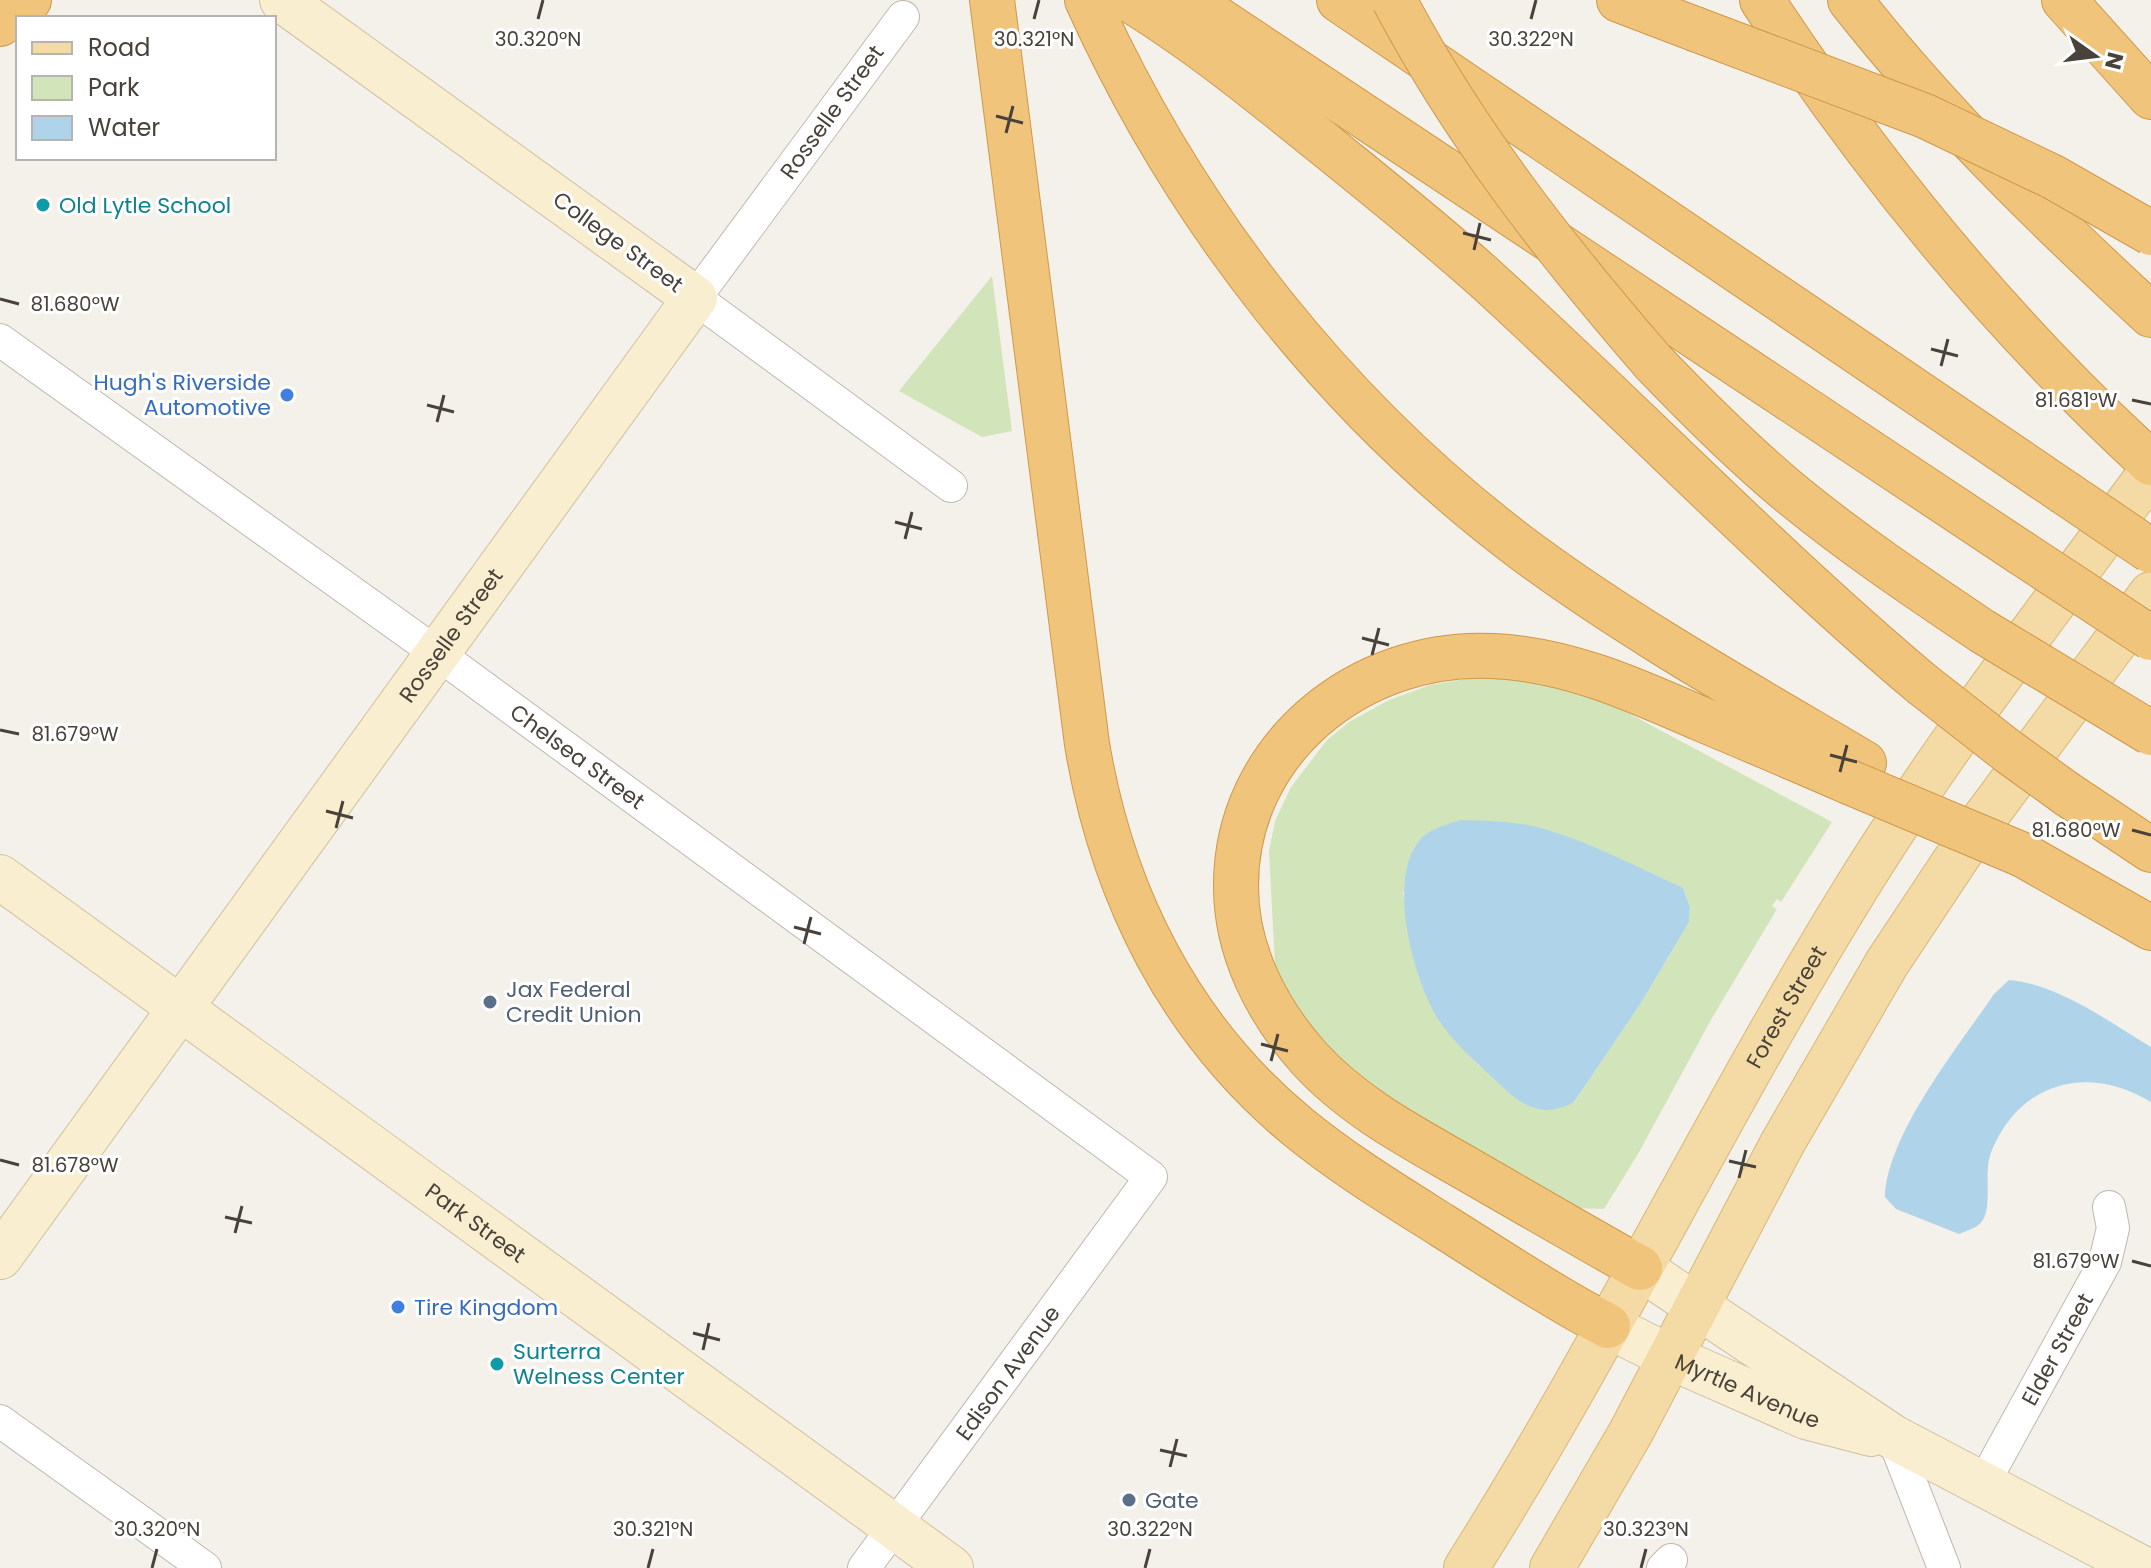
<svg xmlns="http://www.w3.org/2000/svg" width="2151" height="1568" font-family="Poppins,sans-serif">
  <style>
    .green { fill: #d2e4b9; fill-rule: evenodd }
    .water { fill: #afd4ea }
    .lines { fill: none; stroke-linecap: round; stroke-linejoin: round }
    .street-casing { stroke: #bfb8af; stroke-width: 34 }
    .secondary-casing { stroke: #cfc1a0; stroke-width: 46 }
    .primary-casing { stroke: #d8b775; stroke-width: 46 }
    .highway-casing { stroke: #ce994b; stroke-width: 46 }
    .street { stroke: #fff; stroke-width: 32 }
    .secondary { stroke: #faeed0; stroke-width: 44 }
    .primary { stroke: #f4daa4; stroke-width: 44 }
    .highway { stroke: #f0c47b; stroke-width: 44 }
    .highway-bridge-casing { stroke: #ce994b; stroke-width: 46; stroke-linecap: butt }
    .highway-bridge { stroke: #f0c47b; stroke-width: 44 }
    .ticks { fill: none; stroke: #48423a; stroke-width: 3 }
    .culture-dot { fill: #0f9aa8; stroke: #fff; stroke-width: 3 }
    .shop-dot { fill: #3f7fe0; stroke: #fff; stroke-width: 3 }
    .service-dot { fill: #5c6f8a; stroke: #fff; stroke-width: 3 }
    .labels { text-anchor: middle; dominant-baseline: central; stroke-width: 6; stroke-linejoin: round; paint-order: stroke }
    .street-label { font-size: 22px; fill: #48423a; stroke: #fff }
    .culture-label { font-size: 22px; fill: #0d838f; stroke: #fff; text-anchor: start }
    .shop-label { font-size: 22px; fill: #366cbe; stroke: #fff; text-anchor: end }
    .service-label { font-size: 22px; fill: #4e5e75; stroke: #fff; text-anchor: start }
    .ticks-label { font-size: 20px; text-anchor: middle; fill: #48423a; stroke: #fff; stroke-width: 6; stroke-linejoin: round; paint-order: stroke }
  </style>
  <rect width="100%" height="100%" fill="#f4f1eb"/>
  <g class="green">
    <path d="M992 276 1012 431 982 437 899 391Z"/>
    <path d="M1470 678 1506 679 1546 685 1613 705 1832 822 1781 902 1777 899 1772 906 1777 909 1712 1018 1638 1154 1604 1209 1570 1208 1554 1202 1356 1074 1326 1049 1276 985 1269 851 1275 821 1291 787 1327 740 1349 722 1389 700 1430 685ZM1683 888 1690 907 1689 922 1641 1003 1574 1102C1547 1093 1512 1085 1487 1071 1478 1067 1471 1057 1464 1050 1421 1007 1411 950 1403 892Z"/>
  </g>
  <g class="water">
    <path d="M1461 820C1488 821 1516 821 1541 828 1590 842 1637 867 1683 888L1690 907 1689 922 1641 1003 1574 1102C1564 1107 1551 1112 1539 1109 1521 1106 1507 1091 1494 1079 1473 1060 1451 1040 1436 1016 1413 976 1387 881 1419 841 1429 828 1446 825 1461 820Z"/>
    <path d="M2009 980C2061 985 2107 1021 2151 1047V1102C2089 1064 2021 1081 1992 1150 1983 1169 1992 1200 1984 1218 1979 1228 1968 1230 1959 1234L1896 1209 1885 1197C1887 1134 1959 1046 1994 994Z"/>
  </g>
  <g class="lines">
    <g class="street-casing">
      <g id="street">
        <path d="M903 17 695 298 951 486"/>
        <path id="s1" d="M0 340 438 654 1151 1177 864 1568"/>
        <path d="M0 1421 205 1568"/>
        <path d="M1893 1437 1944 1568"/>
        <path id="s2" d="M1983 1484 2105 1262 2113 1228 2109 1207"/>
        <path d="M1663 1568 1671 1560"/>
      </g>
    </g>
    <g class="secondary-casing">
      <g id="secondary">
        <path id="s3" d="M0 877 951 1568"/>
        <path id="s4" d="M0 1257 695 298 282 0"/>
        <path d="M1640 1268 1893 1437 2142 1568"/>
        <path id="s5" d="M1608 1326 1670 1357 1806 1417 1871 1434"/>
      </g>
    </g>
    <g class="primary-casing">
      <g id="primary">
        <path id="s6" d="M1466 1568C1602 1354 1712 1124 1844 908 1936 756 2045 615 2151 472"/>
        <path d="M1552 1568 1631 1432 1782 1144 1887 963 1972 835 2151 594"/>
      </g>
    </g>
    <g class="highway-casing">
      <g id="highway">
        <path d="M992 0 1087 744C1112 894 1179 1029 1298 1127 1343 1164 1394 1195 1443 1226 1497 1260 1551 1296 1608 1326"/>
        <path d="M1087 0C1186 219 1338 412 1531 555 1636 632 1751 696 1864 763"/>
        <path d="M1130 0C1200 43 1265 96 1329 148 1382 191 1436 234 1487 280 1633 413 1770 556 1922 684"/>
        <path d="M1189 0 2020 552"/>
        <path d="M1339 0 2064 492"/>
        <path d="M1619 0 1695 29"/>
        <path d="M1762 0C1873 169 2002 326 2151 463"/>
        <path d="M1850 0C1940 115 2044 216 2151 315"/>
        <path d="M2064 0 2151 97"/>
        <path d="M0 24 29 0"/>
        <path d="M1653 362C1698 409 1744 455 1794 496 1854 545 1918 588 1982 631"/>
        <path d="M2067 794 2151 850"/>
        <path d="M2023 855 2151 928"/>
        <path d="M1640 1268C1583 1236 1526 1203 1469 1170 1413 1138 1352 1106 1309 1058 1267 1011 1236 951 1236 887 1235 749 1360 649 1493 656 1566 659 1633 689 1699 718 1749 739 1799 760 1849 782"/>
      </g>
    </g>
    <use href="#street" class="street"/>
    <use href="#secondary" class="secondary"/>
    <use href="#primary" class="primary"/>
    <use href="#highway" class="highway"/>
    <g class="highway-bridge-casing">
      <g id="highway-bridge">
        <path d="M1394 0C1464 133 1555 249 1653 362"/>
        <path d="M1695 29 1925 116 2053 177 2151 233"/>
        <path d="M2064 492 2151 551"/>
        <path d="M2020 552 2151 638"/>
        <path d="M1982 631 2151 733"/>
        <path d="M1922 684 2009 752 2067 794"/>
        <path d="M1849 782 2023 855"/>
      </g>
    </g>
    <use href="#highway-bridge" class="highway-bridge"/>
  </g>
  <path class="ticks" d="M538 19 543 0M1034 19 1039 0M1531 19 1536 0M996 116 1023 123M1006 133 1013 106M1463 233 1491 240M1474 250 1480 223M0 299 19 304M1931 349 1958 356M1941 366 1948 339M2132 400 2151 404M427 405 454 412M437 422 444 395M895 522 922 529M905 539 912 512M1362 638 1389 645M1372 655 1379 628M0 730 19 734M1830 755 1857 762M1840 772 1847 745M326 811 353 818M336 828 343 801M2132 830 2151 835M794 927 821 934M804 944 811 917M1261 1044 1288 1051M1271 1061 1278 1034M0 1160 19 1165M1729 1161 1756 1167M1739 1178 1746 1150M225 1217 252 1223M235 1233 242 1206M2132 1261 2151 1266M693 1333 720 1340M703 1350 709 1323M1160 1450 1187 1456M1170 1467 1177 1439M152 1568 157 1549M648 1568 653 1549M1145 1568 1150 1549M1641 1568 1646 1549"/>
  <g class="culture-dot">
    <circle cx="43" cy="205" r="8"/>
    <circle cx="497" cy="1364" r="8"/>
  </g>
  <g class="shop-dot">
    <circle cx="287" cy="395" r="8"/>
    <circle cx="398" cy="1307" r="8"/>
  </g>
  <g class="service-dot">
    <circle cx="490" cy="1002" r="8"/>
    <circle cx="1129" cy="1500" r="8"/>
  </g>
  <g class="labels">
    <g class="street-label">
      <text transform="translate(832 112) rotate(-54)">Rosselle Street</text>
      <text transform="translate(618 242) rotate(36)">College Street</text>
      <text stroke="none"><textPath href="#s4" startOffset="768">Rosselle Street</textPath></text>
      <text stroke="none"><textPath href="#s1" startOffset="712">Chelsea Street</textPath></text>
      <text stroke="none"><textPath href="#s6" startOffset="646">Forest Street</textPath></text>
      <text stroke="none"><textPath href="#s3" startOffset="588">Park Street</textPath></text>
      <text stroke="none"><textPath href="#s2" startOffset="154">Elder Street</textPath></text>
      <text transform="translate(1008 1373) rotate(-54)">Edison Avenue</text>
      <text stroke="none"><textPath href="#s5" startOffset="154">Myrtle Avenue</textPath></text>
    </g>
    <g class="culture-label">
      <text x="59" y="205">Old Lytle School</text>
      <text x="513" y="1351">Surterra<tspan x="513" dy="25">Welness Center</tspan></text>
    </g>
    <g class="shop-label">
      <text x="271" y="382">Hugh's Riverside<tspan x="271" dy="25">Automotive</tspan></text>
      <text x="414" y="1307" text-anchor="start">Tire Kingdom</text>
    </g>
    <g class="service-label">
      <text x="506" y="989">Jax Federal<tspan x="506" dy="25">Credit Union</tspan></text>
      <text x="1145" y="1500">Gate</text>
    </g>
  </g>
  <g class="ticks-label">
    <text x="538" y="46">30.320°N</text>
    <text x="1034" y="46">30.321°N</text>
    <text x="1531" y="46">30.322°N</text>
    <text x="75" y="311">81.680°W</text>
    <text x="2076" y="407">81.681°W</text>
    <text x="75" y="741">81.679°W</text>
    <text x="2076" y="837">81.680°W</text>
    <text x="75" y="1172">81.678°W</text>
    <text x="2076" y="1268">81.679°W</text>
    <text x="157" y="1536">30.320°N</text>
    <text x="653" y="1536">30.321°N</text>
    <text x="1150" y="1536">30.322°N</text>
    <text x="1646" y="1536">30.323°N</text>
  </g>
  <rect x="16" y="16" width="260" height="144" fill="#ffffff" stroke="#b6b3b0" stroke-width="2"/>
  <rect x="32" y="42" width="40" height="12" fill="#f4daa4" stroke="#b6b3b0" stroke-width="2"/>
  <text x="88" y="56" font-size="24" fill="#48423a">Road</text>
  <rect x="32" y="76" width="40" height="24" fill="#d2e4b9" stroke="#b6b3b0" stroke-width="2"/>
  <text x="88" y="96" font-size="24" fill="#48423a">Park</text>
  <rect x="32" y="116" width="40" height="24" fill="#afd4ea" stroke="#b6b3b0" stroke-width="2"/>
  <text x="88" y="136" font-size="24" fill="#48423a">Water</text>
  <g transform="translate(2095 56) rotate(104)" stroke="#ffffff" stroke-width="6" paint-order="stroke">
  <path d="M0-6L14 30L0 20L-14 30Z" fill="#48423a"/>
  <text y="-12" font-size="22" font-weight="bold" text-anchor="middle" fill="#48423a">N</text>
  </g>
</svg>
